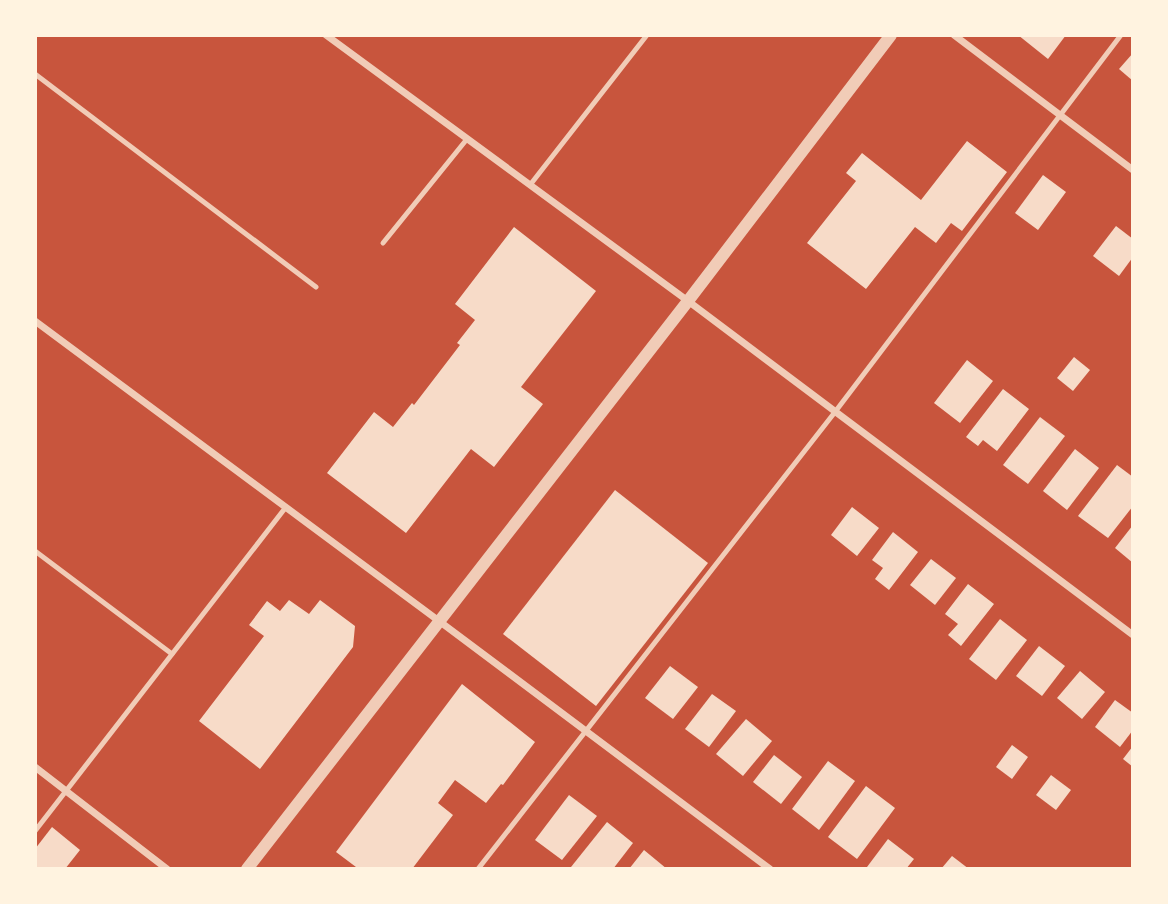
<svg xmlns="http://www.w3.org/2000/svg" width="1168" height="904" font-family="Inter,sans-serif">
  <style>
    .building { fill: #f7dbc8 }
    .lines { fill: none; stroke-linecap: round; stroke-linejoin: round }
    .service { stroke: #f1ccb7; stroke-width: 5 }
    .minor { stroke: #f1ccb7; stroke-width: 7 }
    .tertiary { stroke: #f1ccb7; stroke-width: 12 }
  </style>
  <rect width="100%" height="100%" fill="#c8553d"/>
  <g class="building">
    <path d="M1018 35H1066L1048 59Z"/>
    <path d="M1133 53V81L1119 69Z"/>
    <path d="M967 141 1007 172 962 231 951 223 936 243 915 227 866 289 807 243 856 181 846 173 862 153 921 200Z"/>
    <path d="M1043 175 1066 192 1038 230 1015 213Z"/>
    <path d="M1116 226 1133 239V257L1119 276 1093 256Z"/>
    <path d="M514 227 596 291 521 387 543 404 494 467 471 449 406 533 327 473 374 412 393 427 412 403 414 405 460 345 457 343 475 320 455 304Z"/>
    <path d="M1074 357 1090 370 1073 391 1057 378Z"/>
    <path d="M967 360 993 381 960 423 934 403Z"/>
    <path d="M1003 389 1029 409 997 451 983 440 978 446 966 437Z"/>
    <path d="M1040 417 1065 436 1028 484 1003 465Z"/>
    <path d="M1075 449 1099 468 1067 510 1043 491Z"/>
    <path d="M1117 465 1133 477V506L1108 538 1078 516Z"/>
    <path d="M615 490 708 563 596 706 503 634Z"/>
    <path d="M852 507 879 528 857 556 831 535Z"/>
    <path d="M1133 525V563L1115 548Z"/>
    <path d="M893 532 918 552 889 590 875 579 883 568 872 560Z"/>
    <path d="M931 559 956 578 935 605 910 585Z"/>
    <path d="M968 584 994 604 961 646 948 635 958 624 945 614Z"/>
    <path d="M289 600 309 614 320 600 355 626 353 647 260 769 199 721 264 636 249 625 267 601 280 611Z"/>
    <path d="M1000 619 1027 640 996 680 969 659Z"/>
    <path d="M1039 646 1065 666 1042 696 1016 676Z"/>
    <path d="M670 666 698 687 673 719 645 698Z"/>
    <path d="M1080 671 1105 692 1082 719 1057 698Z"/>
    <path d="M462 684 535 742 503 785 501 784 486 803 455 780 438 803 453 815 412 869H354L356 867 336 852Z"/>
    <path d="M712 694 736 711 709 747 685 729Z"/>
    <path d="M1115 700 1133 713V730L1120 747 1095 727Z"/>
    <path d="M746 719 772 741 743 776 716 754Z"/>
    <path d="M1012 745 1028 757 1012 779 996 767Z"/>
    <path d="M1133 746V767L1123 759Z"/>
    <path d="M774 755 802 777 781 804 753 782Z"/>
    <path d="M828 761 855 781 819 830 792 809Z"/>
    <path d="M1051 775 1071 790 1056 810 1036 795Z"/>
    <path d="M866 786 895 808 857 859 828 837Z"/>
    <path d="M569 795 597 816 562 860 535 840Z"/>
    <path d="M607 822 633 843 613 869H573L571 867Z"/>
    <path d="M52 827 80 850 65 869H35V849Z"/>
    <path d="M888 839 914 859 906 869H870L867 867Z"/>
    <path d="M644 850 667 869H629Z"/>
    <path d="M952 856 969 869H941Z"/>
  </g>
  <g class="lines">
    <g class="service">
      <path d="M35 74 316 287"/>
      <path d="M530 185 647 35"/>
      <path d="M383 243 467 139"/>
      <path d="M35 551 172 654"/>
      <path d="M35 831 286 507"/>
      <path d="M478 869 835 412 1121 35"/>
    </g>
    <g class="minor">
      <path d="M326 35 688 301 1133 635"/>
      <path d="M954 35 1133 170"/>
      <path d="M35 321 439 621 770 869"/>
      <path d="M35 767 167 869"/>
    </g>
    <path class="tertiary" d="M247 869 688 301 891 35"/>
  </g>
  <rect width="1168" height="904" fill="none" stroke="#fff3e0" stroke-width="74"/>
</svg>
